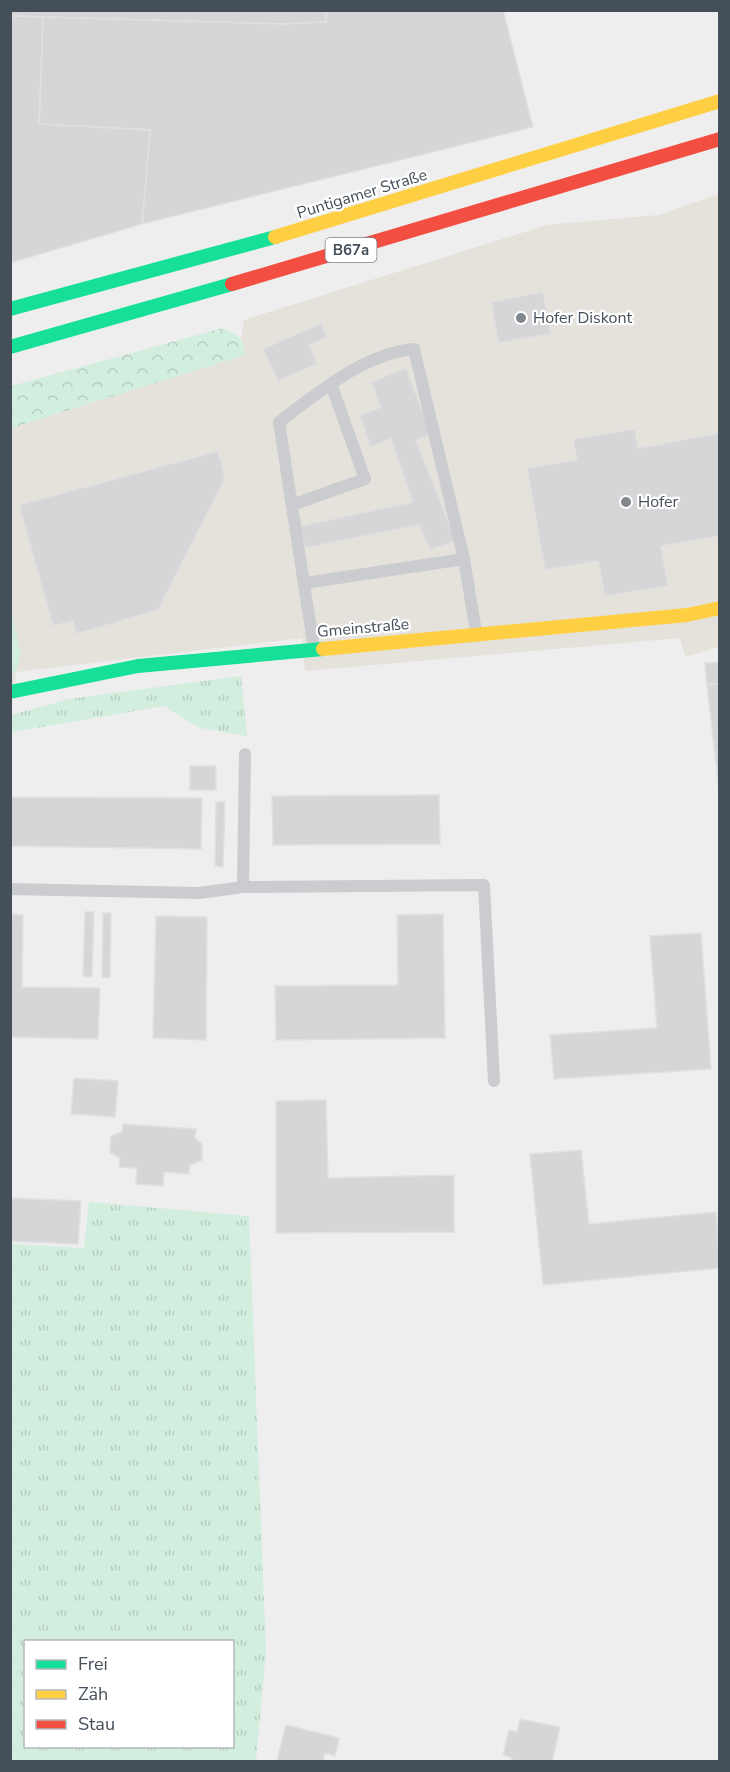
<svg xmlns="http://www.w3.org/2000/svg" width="730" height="1772" font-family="'Nunito Sans',sans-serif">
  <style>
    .commercial { fill: #e4e2db }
    .grass { fill: url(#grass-tufts); fill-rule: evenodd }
    .forest { fill: url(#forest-crowns) }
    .building { fill: #d6d6d8; stroke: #e0e0e1; stroke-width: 1.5 }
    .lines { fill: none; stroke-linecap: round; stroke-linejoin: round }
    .lane { stroke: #cacccf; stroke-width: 12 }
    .fast { stroke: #16e098; stroke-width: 14 }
    .slow { stroke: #ffcf43; stroke-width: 14 }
    .jam { stroke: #f24e42; stroke-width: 14 }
    .poi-dot { fill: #80878e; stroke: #fff; stroke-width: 2 }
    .labels { text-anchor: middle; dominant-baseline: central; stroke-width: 4.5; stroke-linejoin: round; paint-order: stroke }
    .shield { fill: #fff; stroke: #7d848c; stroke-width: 1.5 }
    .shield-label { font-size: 15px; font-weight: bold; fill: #454f5a }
    .street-label { font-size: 16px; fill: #454f5a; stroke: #fff }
    .poi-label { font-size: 16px; fill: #454f5a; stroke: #fff; text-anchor: start }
  </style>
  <defs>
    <pattern id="grass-tufts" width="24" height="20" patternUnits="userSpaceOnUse" patternTransform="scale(1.5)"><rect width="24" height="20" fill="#d2eedf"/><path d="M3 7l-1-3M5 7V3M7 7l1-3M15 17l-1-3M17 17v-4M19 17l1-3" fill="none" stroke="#b6cec2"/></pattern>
    <pattern id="forest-crowns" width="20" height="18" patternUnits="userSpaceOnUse" patternTransform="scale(1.5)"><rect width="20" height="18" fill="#d2eedf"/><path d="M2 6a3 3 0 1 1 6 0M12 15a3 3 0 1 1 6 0" fill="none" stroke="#b6cec2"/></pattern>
  </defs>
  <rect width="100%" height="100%" fill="#efeeee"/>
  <path class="commercial" d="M719 194V647L685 657 680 638 305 671 302 638 16 672 11 712V428L244 355 241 338 244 320 547 225 658 215Z"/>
  <g class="grass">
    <path d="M11 613 21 653 16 672 11 673Z"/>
    <path d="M241 676 247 736 200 728 164 706 11 732V715L69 699Z"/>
    <path d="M89 1202 249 1216 266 1651 256 1761H11V1244L84 1248ZM26 1642H232V1746H26Z"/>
  </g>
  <path class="forest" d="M223 328 241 338 245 355 11 428V386Z"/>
  <g class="building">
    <path d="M10 10H327L326 22 283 24 10 16Z"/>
    <path d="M327 10H503L533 127 142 224 150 130 39 124 43 17 283 24 326 22Z"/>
    <path d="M10 16 43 17 39 124 150 130 142 224 10 263Z"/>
    <path d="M543 292 551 334 498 343 491 302Z"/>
    <path d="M321 323 327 337 309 345 317 364 278 381 263 349Z"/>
    <path d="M406 368 431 434 416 441 456 541 430 550 419 525 305 548 300 526 413 502 391 439 370 447 360 415 381 407 371 382Z"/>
    <path d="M635 429 638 448 720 433V536L661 546 668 586 605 596 598 561 545 570 527 468 577 460 573 439Z"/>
    <path d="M218 451 225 478 158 610 76 634 73 621 53 626 19 505Z"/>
    <path d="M720 662V684L707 685 705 663Z"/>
    <path d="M720 684V799L707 685Z"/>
    <rect x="190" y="766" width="26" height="24"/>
    <path d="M439 795 440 844 273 845 272 796Z"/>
    <path d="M10 797 202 798 201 849 10 846Z"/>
    <path d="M216 802H225L223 867 215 866Z"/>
    <path d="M85 912H94L92 977 83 976Z"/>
    <path d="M103 913H111L110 978 102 977Z"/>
    <path d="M10 914 23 915 22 987 100 988 98 1039 10 1037Z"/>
    <path d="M443 914 445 1038 276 1040 275 986 398 985 397 915Z"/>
    <path d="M156 916 207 917 206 1040 153 1038Z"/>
    <path d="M701 933 711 1069 554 1079 550 1035 657 1028 650 936Z"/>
    <path d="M74 1078 118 1081 115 1117 71 1114Z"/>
    <path d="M326 1100 328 1178 454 1175V1232L276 1233V1101Z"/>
    <path d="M123 1124 196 1129 195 1138 202 1144V1160L190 1165 189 1174 164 1172 163 1186 136 1184 137 1168 119 1167 120 1158 110 1153 111 1136 122 1132Z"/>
    <path d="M581 1150 589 1224 716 1212 720 1268 543 1285 530 1154Z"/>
    <path d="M10 1198 81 1201 78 1244 10 1241Z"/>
    <path d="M520 1719 560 1727 552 1762H511L512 1758 503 1755 509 1730 517 1732Z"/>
    <path d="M286 1725 339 1738 335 1756 325 1753 323 1762 277 1761Z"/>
  </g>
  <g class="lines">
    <g class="lane">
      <path d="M292 505 365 479 331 384"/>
      <path d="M305 583 464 559 476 632"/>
      <path d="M314 649 279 422C318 393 363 354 414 349L464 559"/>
      <path d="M243 887 484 885 494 1081"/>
      <path d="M10 889 199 893 243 887 245 754"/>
    </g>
    <g class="fast">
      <path d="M10 309 275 237"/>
      <path d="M10 347 232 284"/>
      <path d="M10 692 138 666 323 649"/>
    </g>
    <g class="slow">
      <path d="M275 237 720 101"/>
      <path d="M323 649 687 615 720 608"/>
    </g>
    <path class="jam" d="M232 284 720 139"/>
  </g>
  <g class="poi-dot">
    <circle cx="521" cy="318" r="6"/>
    <circle cx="626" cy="502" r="6"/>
  </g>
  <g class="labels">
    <rect class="shield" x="325.5" y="238" width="51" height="24" rx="4.5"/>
    <g class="shield-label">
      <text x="351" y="250">B67a</text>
    </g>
    <g class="street-label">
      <text transform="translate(362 194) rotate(-17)">Puntigamer Straße</text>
      <text transform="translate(363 628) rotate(-5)">Gmeinstraße</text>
    </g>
    <g class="poi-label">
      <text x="533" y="318">Hofer Diskont</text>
      <text x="638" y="502">Hofer</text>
    </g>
  </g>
  <rect width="730" height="1772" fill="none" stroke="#454f5a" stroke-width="24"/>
  <rect x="24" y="1640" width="210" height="108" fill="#ffffff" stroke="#b5b9bd" stroke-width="1.5"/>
  <rect x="36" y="1660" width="30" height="9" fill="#16e098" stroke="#b5b9bd" stroke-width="1.5"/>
  <text x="78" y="1670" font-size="18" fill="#454f5a">Frei</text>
  <rect x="36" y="1690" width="30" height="9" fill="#ffcf43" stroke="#b5b9bd" stroke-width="1.5"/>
  <text x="78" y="1700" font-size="18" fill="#454f5a">Zäh</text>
  <rect x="36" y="1720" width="30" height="9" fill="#f24e42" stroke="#b5b9bd" stroke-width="1.5"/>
  <text x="78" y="1730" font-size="18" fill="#454f5a">Stau</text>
</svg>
